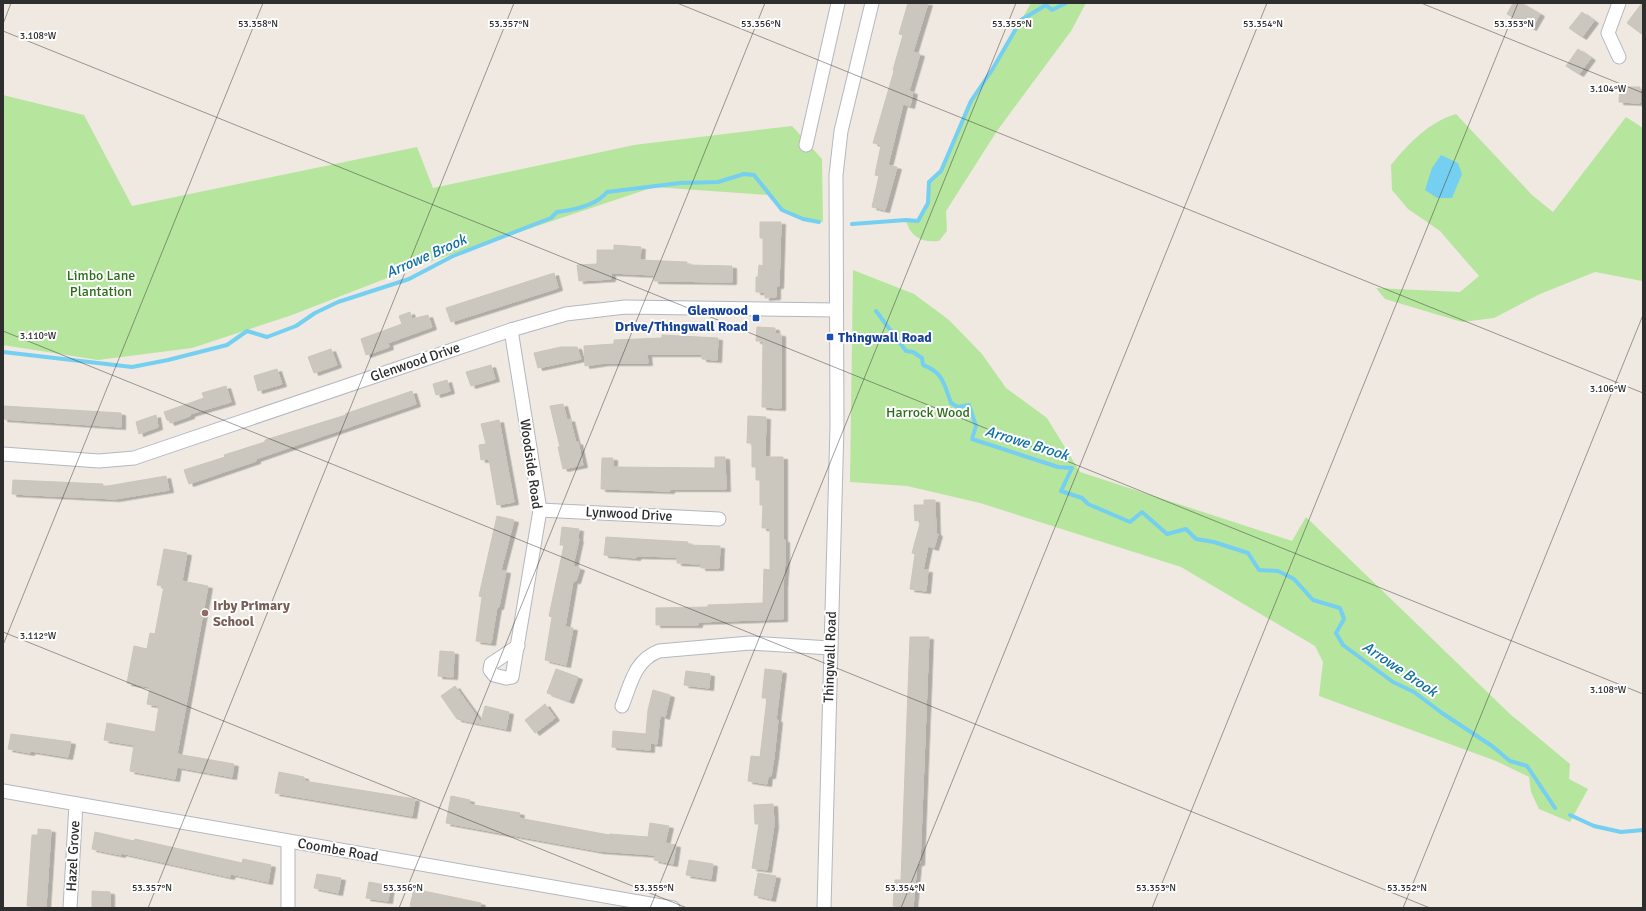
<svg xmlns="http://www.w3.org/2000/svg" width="1646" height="911" font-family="Signika,sans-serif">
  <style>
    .green { fill: #b6e59e }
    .water { fill: #75cff0 }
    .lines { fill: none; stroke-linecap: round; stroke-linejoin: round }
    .stream { stroke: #75cff0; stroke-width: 4 }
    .building { fill: #cbc7bf; stroke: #cbc5ba; filter: url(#shadow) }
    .minor-casing { stroke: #b4b7c1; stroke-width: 15 }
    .minor { stroke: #fff; stroke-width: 13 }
    .ticks { fill: none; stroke: #2e2e2e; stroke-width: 1; stroke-opacity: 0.45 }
    .transit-dot { fill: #1a4fb4; stroke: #fff; stroke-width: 1.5 }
    .education-dot { fill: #8d6e63; stroke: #fff; stroke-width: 1.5 }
    .labels { text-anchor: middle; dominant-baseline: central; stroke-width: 4; stroke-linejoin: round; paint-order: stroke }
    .park-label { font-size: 14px; fill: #2c6e1b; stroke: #fff }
    .transit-label { font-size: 14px; font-weight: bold; fill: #164399; stroke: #fff; text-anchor: end }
    .street-label { font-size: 14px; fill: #2e2e2e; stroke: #fff }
    .education-label { font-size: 14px; font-weight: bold; fill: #785e54; stroke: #fff; text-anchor: start }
    .water-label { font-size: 15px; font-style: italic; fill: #0d6fa3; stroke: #fff }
    .ticks-label { font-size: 10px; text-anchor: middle; fill: #2e2e2e; stroke: #fff; stroke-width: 4; stroke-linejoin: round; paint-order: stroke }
  </style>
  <defs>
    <filter id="shadow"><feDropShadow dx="4.5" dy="2.5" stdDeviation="0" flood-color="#0004"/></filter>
  </defs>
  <rect width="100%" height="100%" fill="#efe9e1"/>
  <g class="green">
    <path d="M1031 3H1086L1071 31 997 131 946 211 947 231 939 241C922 243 910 237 906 220L918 221 928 203 929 182 941 171 971 101 993 70Z"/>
    <path d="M3 95 84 115 132 206 417 147 433 188 634 145 792 126 822 159 823 222 803 219 782 210 769 195 654 187 426 263 292 315 192 348 98 360 3 345Z"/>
    <path d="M1456 114 1532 195 1553 212 1626 117 1643 128 1642 281 1595 272 1540 294 1494 318 1462 322 1385 299 1376 288 1460 292 1479 276 1440 231 1408 209 1392 190 1391 165C1409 143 1429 122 1456 114Z"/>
    <path d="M853 270 914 294 949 320 982 354 1006 388 1047 418 1080 472 1292 541 1306 517 1510 714 1570 764 1569 779 1588 789 1570 822 1539 809 1531 792 1529 777 1496 761 1319 696 1323 662 1315 646 1181 567 980 503 907 486 850 482Z"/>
  </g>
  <path class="water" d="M1441 155 1458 163 1462 174 1452 198H1437L1425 190 1432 168Z"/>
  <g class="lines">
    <g class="stream">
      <path d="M852 224 906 220 918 221 928 203 929 182 941 171 971 101 992 70 1021 20 1046 5 1052 10 1066 3"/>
      <path d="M876 311 906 351 913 352 922 358 923 365C943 372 944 384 951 403L958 407 969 405 976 426 972 439 1058 467 1072 468 1061 491 1082 498 1088 504 1130 522 1142 512 1167 534 1186 529 1196 539 1214 542 1248 553 1259 570 1278 571 1294 579 1313 600 1340 608 1344 619 1336 633 1343 645 1393 682 1414 692 1442 713 1492 746 1510 761 1527 766 1555 808"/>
      <path d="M3 352 132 367 168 360 227 345 247 331 267 337 296 326 315 313 338 302 409 279 453 256 551 218 557 212C574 210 596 206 607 192L680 183 718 182 744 174 754 175 782 210 803 219 819 222"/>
      <path d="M1570 815 1594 826 1621 832 1643 830"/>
    </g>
  </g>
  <g class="building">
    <path d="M908 3H928L913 52 920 54 909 91 913 92 910 106 903 104 888 165 897 167 885 210 872 207 879 176 875 175 881 145 873 143 894 71 893 70 903 35 899 34Z"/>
    <path d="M1513 3H1521L1540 14 1532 28 1507 14Z"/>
    <path d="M1642 3H1643V35L1627 23Z"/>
    <path d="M1582 12 1594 21 1582 37 1569 28Z"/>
    <path d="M1578 49 1591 58 1579 74 1566 66Z"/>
    <path d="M1620 87H1640V103L1619 102Z"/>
    <path d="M760 222H781L779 286H776V297L765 298V292H756V277H758L759 265 763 266V238H760Z"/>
    <path d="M614 245 641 247 640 260 687 262V265L732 266V282L654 281V275L611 273V279L579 281 577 265 597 264V250H614Z"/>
    <path d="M554 273 558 288 451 322 446 308Z"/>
    <path d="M410 312 412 319 428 315 432 327 388 343 389 347 366 355 361 339 402 324 399 316Z"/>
    <path d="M757 327 775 328V334H781V408L762 407 763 341H756Z"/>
    <path d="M662 335 718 338 717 360 702 359V354H647L648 363H605L585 366 584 346 614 344V340L662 338Z"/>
    <path d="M561 347H577L581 359 538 368 534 353Z"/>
    <path d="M331 349 337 365 314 373 308 357Z"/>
    <path d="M491 365 495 379 471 386 466 372Z"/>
    <path d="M277 369 282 384 258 391 254 376Z"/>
    <path d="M447 380 450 391 436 395 433 384Z"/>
    <path d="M226 386 231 402 190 414V416L170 423 169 420H167L164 412 204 398 202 393Z"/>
    <path d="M412 391 416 404 256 459V461L189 484 184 470 225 457 224 455 265 442V440L346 415 345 414Z"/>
    <path d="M563 404 567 420 570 419 576 443 578 442 583 465 563 469 558 447H560L550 406Z"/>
    <path d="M4 406 121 413V427L3 419Z"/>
    <path d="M156 415 158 427 139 434 136 422Z"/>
    <path d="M748 416 766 417 765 457H783V540H785V561L783 585V619L698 622V625H656V608L708 607V605L763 603 764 569 770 570V528H762L763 505H760V480H756V467H752V443H747Z"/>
    <path d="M499 420 514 502 497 505 489 459 481 460 479 445 486 444 481 424Z"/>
    <path d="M715 457H725L726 489H670V491L601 489 602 458H613V467L715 468Z"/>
    <path d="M166 476 169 490 115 499 12 494 13 480 103 484 102 487Z"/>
    <path d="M924 500H935L936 533 938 534 934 548 928 546 923 570H928L926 591 910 589 915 554 912 553 921 520 915 521 914 505H924Z"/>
    <path d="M497 516 514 520 501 570 506 571 499 607H497L491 643 476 641 482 597 479 596Z"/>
    <path d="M562 527 579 529 578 539H579L573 566 580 568 576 581H573L565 627 573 628 566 665 545 660 552 617 549 616 564 545H560Z"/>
    <path d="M606 537 688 542V545L720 546 719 568H701V564L677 563V557L637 556 636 558 604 555Z"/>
    <path d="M164 549 187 553 182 581 208 586 177 754 234 764 232 777 177 767 175 779 130 771 134 745 104 740 107 723 155 732 159 706 147 704 150 687 127 683 134 646 147 649 150 633 155 634 164 586 157 585Z"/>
    <path d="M910 637H929L920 863H917L913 908 893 906 895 880H901Z"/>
    <path d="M440 651 454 652 453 677 438 676Z"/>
    <path d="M556 669 578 677 569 701 547 693Z"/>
    <path d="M765 669 782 671 776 720H778L774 757 771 776H768L767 784 748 781 751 756 760 757 767 698H762Z"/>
    <path d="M686 671 710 674 709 688 684 685Z"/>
    <path d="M455 686 481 722 485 706 509 712 506 729 457 719 441 696Z"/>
    <path d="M653 690 670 695 665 717 660 715 657 744 650 743V750L612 747 613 731 646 734 648 710Z"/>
    <path d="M545 704 555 718 535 733 525 720Z"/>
    <path d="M11 734 71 742 68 757 31 751 30 753 8 749Z"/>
    <path d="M279 772 304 777V781L415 799 412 816 275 793Z"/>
    <path d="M451 796 470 800 469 804 520 813 519 818 609 835 610 834 648 837 650 823 669 826 665 843 676 845 673 864 654 860 655 855 599 851 446 823Z"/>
    <path d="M773 804 774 825 767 870 752 868 759 824H755L754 805Z"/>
    <path d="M38 829 51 830 46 907 27 906 32 835H38Z"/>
    <path d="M95 832 134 841 135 839 242 863 243 859 271 865 268 882 231 874 230 877 121 853V855L92 849Z"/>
    <path d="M689 860 713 864 711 879 686 875Z"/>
    <path d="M758 873 776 876 771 899 754 895Z"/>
    <path d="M317 874 341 878 338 893 314 888Z"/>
    <path d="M369 882 390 886 388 901 366 898Z"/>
    <path d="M414 889 481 903 480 908H421L410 906Z"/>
    <path d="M92 891 110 892V908H92Z"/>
  </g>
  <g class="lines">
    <g class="minor-casing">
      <g id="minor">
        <path d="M1619 57 1608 33 1619 3"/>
        <path d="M806 145 838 3"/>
        <path d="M511 330 540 510 512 677 506 678 494 675 490 670 491 664 518 646"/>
        <path d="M3 454 99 461 134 458 511 330 566 314 625 307 836 310"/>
        <path d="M540 510 719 519"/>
        <path d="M622 706C631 683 635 660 659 651L750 643 830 648"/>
        <path d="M3 791 673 908"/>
        <path d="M288 841V908"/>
        <path d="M70 908 76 804"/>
        <path d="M824 908 837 426 836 175 841 131 872 3"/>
      </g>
    </g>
    <use href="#minor" class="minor"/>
  </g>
  <path class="ticks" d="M677 3 1643 393M1421 3 1643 93M3 24 11 3M3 31 1643 694M3 331 1430 908M3 632 687 908M3 645 263 3M148 908 514 3M399 908 765 3M650 908 1016 3M901 908 1267 3M1152 908 1518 3M1403 908 1643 315"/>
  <g class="transit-dot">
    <rect x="752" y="314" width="8" height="8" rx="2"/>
    <rect x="826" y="333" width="8" height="8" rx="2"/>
  </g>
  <circle class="education-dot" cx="205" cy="613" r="4"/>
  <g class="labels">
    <g class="park-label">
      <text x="101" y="275">Limbo Lane<tspan x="101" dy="16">Plantation</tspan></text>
      <text x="928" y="412">Harrock Wood</text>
    </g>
    <g class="transit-label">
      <text x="748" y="310">Glenwood<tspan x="748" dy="16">Drive/Thingwall Road</tspan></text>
      <text x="838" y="337" text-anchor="start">Thingwall Road</text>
    </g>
    <g class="street-label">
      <text transform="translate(415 362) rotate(-19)">Glenwood Drive</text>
      <text transform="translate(531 464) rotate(82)">Woodside Road</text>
      <text transform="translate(629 514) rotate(3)">Lynwood Drive</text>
      <text transform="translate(830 657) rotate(-88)">Thingwall Road</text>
      <text transform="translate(338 850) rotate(10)">Coombe Road</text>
      <text transform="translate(73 856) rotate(-87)">Hazel Grove</text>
    </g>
    <g class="education-label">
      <text x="213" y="605">Irby Primary<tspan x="213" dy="16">School</tspan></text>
    </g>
    <g class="water-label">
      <text transform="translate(426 256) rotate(-24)">Arrowe Brook</text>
      <text transform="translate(1027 443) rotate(17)">Arrowe Brook</text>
      <text transform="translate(1400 669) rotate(34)">Arrowe Brook</text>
    </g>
  </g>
  <g class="ticks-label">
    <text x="258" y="27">53.358°N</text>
    <text x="509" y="27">53.357°N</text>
    <text x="761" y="27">53.356°N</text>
    <text x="1012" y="27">53.355°N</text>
    <text x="1263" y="27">53.354°N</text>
    <text x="1514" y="27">53.353°N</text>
    <text x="38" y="39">3.108°W</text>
    <text x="1608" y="92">3.104°W</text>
    <text x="38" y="339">3.110°W</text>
    <text x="1608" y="392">3.106°W</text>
    <text x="38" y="639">3.112°W</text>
    <text x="1608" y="693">3.108°W</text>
    <text x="152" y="891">53.357°N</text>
    <text x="403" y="891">53.356°N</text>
    <text x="654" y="891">53.355°N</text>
    <text x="905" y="891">53.354°N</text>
    <text x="1156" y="891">53.353°N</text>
    <text x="1407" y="891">53.352°N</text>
  </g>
  <rect width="1646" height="911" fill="none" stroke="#2e2e2e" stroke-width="8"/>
</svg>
